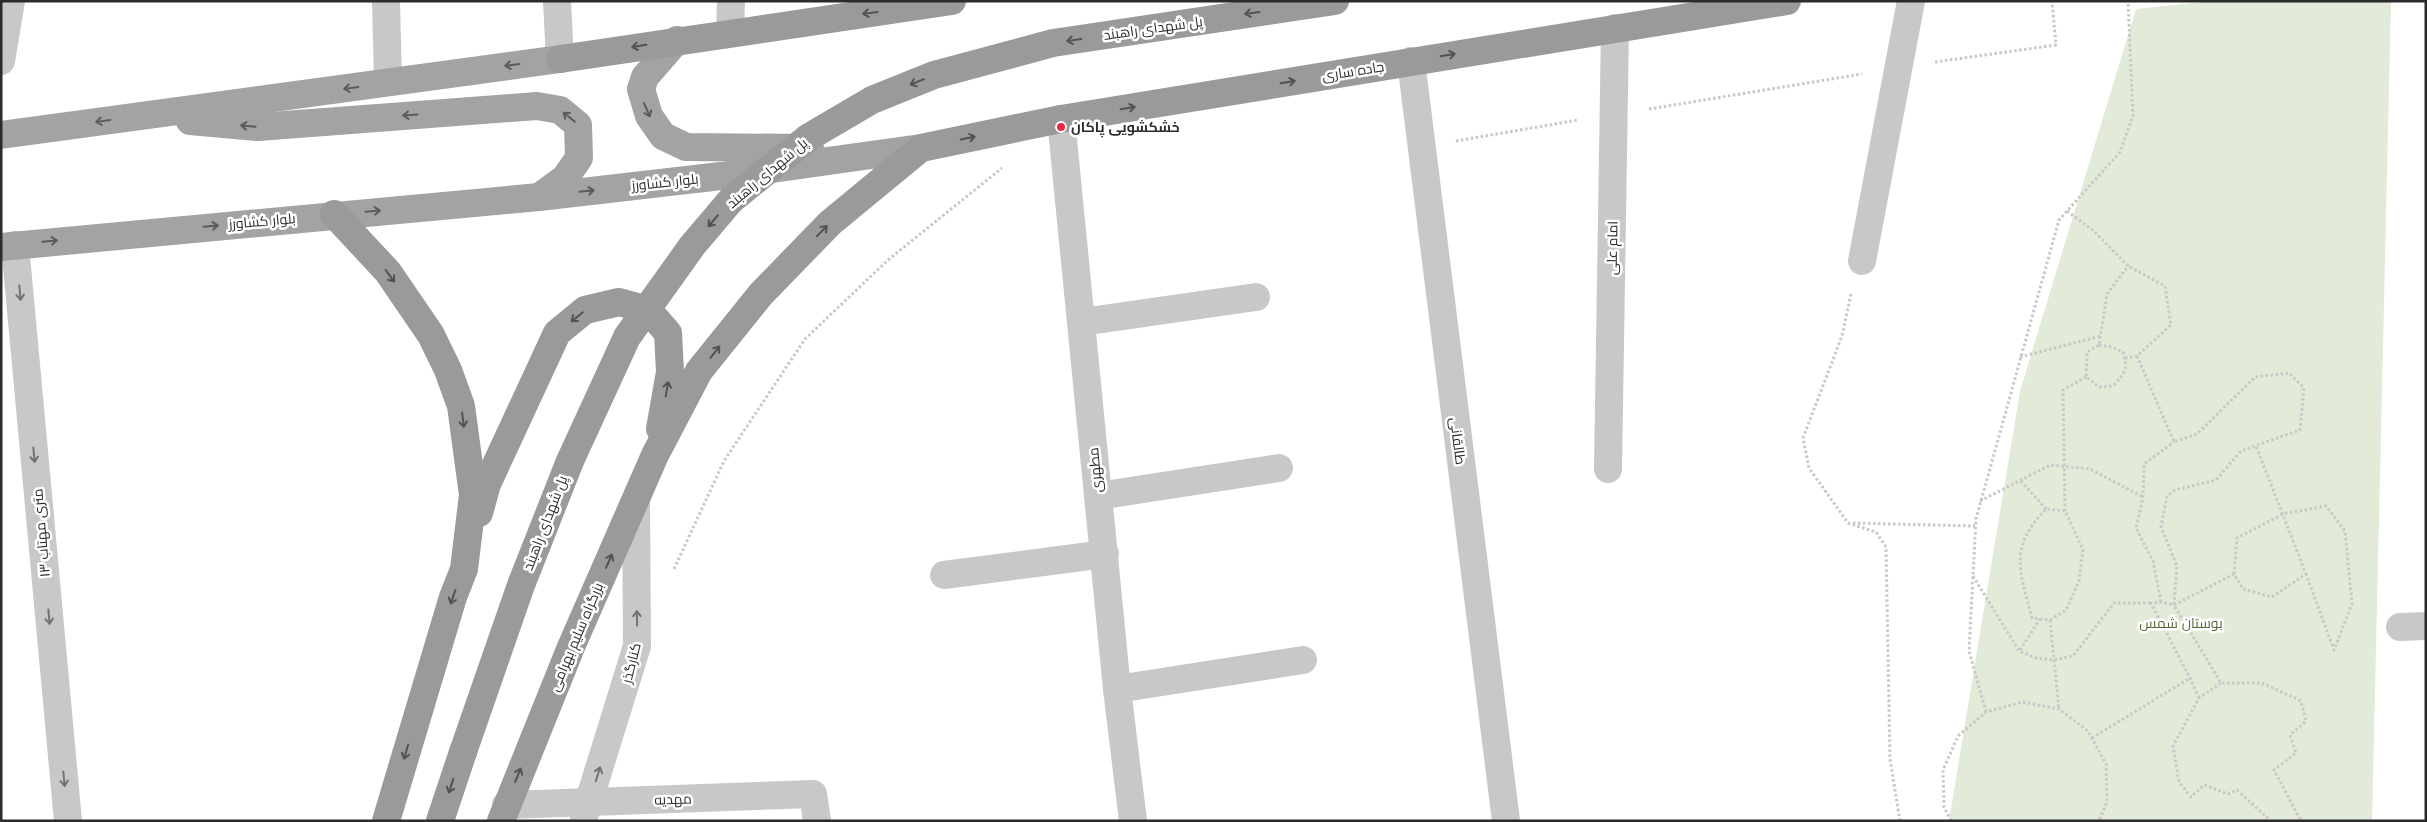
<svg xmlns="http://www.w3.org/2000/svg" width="2427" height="822" font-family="Quicksand,Cairo,sans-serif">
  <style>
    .green { fill: #e2ead8 }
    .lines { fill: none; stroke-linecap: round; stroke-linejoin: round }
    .path { stroke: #c8c8c8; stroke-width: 3; stroke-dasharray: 2.5 2.5; stroke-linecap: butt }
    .minor { stroke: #c8c8c8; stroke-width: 28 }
    .primary { stroke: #a3a3a3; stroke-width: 28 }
    .trunk { stroke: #9a9a9a; stroke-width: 28 }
    .trunk-bridge { stroke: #9a9a9a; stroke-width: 28 }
    .oneway { stroke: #525252 }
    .oneway2 { stroke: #5b5b5b }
    .oneway3 { stroke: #727272 }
    .poi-dot { fill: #e8283f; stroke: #fff; stroke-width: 2 }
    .labels { text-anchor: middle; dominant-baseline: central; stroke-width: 5; stroke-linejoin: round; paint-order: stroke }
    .street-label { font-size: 14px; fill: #2b2b2b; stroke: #fff }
    .poi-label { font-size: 14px; font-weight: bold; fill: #2b2b2b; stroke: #fff; text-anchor: start }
    .park-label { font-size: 14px; fill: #516739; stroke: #fff }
  </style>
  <rect width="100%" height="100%" fill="#fff"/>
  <path class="green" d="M2211 1H2391L2372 821H1949L2020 391 2136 9Z"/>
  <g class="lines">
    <g class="path">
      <path d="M1935 62 2056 45 2052 1"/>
      <path d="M1649 109 1862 74"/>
      <path d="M1456 141 1578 120"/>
      <path d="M2067 211 2094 231 2128 266 2107 294 2099 345"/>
      <path d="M1851 294 1842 336 1803 438 1809 468 1848 523 1876 532 1886 547 1890 759 1900 821"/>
      <path d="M2099 345 2112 347 2123 352C2129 370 2124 373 2113 386L2099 387 2086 377 2087 352Z"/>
      <path d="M2137 356 2174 442 2197 434 2255 377 2289 373 2304 388 2300 430 2241 451 2216 480 2175 490 2167 496 2161 527 2177 566 2174 605 2221 683H2262L2301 701 2306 721 2290 735 2296 753 2274 770 2301 821"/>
      <path d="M2020 357 2101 336"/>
      <path d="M2125 358 2137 356 2171 325 2165 286 2128 266"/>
      <path d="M2021 481 2046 509"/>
      <path d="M1980 501 2050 465 2090 469 2143 497"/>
      <path d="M2065 511 2063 390 2086 377"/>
      <path d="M1853 523 1975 526"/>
      <path d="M674 569 724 461 805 339 888 260 1002 168"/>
      <path d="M2234 574 2237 538 2283 514 2326 506 2345 531 2352 604 2334 650 2306 574"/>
      <path d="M1973 576 2019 651 2036 658 2054 660 2073 656 2114 603H2151"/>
      <path d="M2161 602 2153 561 2136 528 2143 497 2144 464 2174 442"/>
      <path d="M2050 620 2066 610 2079 581 2083 550 2065 511 2046 509C2008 548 2020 571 2032 618L2050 620 2059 709"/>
      <path d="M2020 650 2040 619"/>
      <path d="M2221 683 2199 698 2173 746 2179 782 2191 797 2204 785 2228 794 2237 790 2271 821"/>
      <path d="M2199 698 2190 678 2151 603 2161 602 2174 605 2234 574 2243 589 2272 597 2306 574 2256 446"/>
      <path d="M1986 712 1969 651 1976 519 2059 220 2120 152 2133 116 2128 1"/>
      <path d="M2092 738 2190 678"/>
      <path d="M1951 821 1944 807 1943 770 1958 736 1986 712 2022 702 2059 709 2088 731 2106 764 2107 802 2099 821"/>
    </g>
    <g class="minor">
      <path d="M386 1 388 82"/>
      <path d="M557 1 560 59"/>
      <path d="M730 33 731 1"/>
      <path d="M1 61 11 1"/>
      <path d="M1411 61 1506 821"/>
      <path d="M1061 119 1117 689 1133 821"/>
      <path d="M15 245 68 821"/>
      <path d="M1862 261 1911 1"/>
      <path d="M1082 322 1256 297"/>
      <path d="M1608 469 1615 28"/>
      <path d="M1098 496 1279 468"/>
      <path d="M944 575 1105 554"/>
      <path d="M2400 627 2426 626"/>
      <path d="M1117 689 1303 660"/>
      <path d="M506 805 813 794 817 821"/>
      <path d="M584 817 637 646 636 500"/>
    </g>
    <g class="primary">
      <path d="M677 40 645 77 641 89 649 116 663 136 686 147 810 148"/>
      <path d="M190 121 258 127 537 106 560 110 578 125 579 158 565 178 539 197"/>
      <path d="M1 135 560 59"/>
      <path d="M1 247 539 197 721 176 921 148"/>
    </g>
    <g class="trunk">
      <path d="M560 59 952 1"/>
      <path d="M334 214 388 272 431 335 448 370 461 406 473 495 464 569 453 597 386 821"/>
      <path d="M479 513 487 484 557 333 585 310 619 302 648 310 668 333 670 372 660 429"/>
      <path d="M440 821 463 752"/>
      <path d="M501 821 571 647 655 455 699 371 761 294 830 223 921 148 1061 119 1787 1"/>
    </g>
    <path class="trunk-bridge" d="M463 752 521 585 570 461 627 337 692 246 731 200 809 137 872 100 934 75 1053 43 1335 1"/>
  </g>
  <defs><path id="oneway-shaft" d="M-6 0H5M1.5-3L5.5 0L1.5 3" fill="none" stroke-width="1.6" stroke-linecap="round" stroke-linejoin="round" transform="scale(1.25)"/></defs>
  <g class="oneway">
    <use href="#oneway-shaft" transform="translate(870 13) rotate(172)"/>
    <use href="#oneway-shaft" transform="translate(1252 13) rotate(172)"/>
    <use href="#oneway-shaft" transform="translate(1074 40) rotate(172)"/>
    <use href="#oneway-shaft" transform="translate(639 46) rotate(171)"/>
    <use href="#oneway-shaft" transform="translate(1448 55) rotate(-9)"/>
    <use href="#oneway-shaft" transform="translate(917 82) rotate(158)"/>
    <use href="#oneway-shaft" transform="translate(1288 82) rotate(-9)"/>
    <use href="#oneway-shaft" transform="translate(1128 108) rotate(-9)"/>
    <use href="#oneway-shaft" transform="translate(968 138) rotate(-12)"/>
    <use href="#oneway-shaft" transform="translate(713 221) rotate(130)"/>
    <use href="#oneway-shaft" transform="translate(822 231) rotate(-46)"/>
    <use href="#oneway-shaft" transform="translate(390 276) rotate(54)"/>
    <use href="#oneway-shaft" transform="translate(577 317) rotate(141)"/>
    <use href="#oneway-shaft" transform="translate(715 352) rotate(-52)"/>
    <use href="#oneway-shaft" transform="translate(667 389) rotate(-80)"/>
    <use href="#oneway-shaft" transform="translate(463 420) rotate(83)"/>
    <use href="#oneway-shaft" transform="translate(609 561) rotate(-66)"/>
    <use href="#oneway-shaft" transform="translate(453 597) rotate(109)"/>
    <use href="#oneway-shaft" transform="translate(406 752) rotate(107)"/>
    <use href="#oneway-shaft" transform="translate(518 775) rotate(-68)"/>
    <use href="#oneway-shaft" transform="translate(451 786) rotate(108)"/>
  </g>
  <g class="oneway2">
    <use href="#oneway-shaft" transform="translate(512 65) rotate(172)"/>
    <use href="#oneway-shaft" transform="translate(351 88) rotate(172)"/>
    <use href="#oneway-shaft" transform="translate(647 110) rotate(66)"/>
    <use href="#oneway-shaft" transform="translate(410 115) rotate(176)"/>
    <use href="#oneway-shaft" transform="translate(569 117) rotate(-141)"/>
    <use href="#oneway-shaft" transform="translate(103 121) rotate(172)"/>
    <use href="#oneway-shaft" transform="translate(248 126) rotate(-175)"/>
    <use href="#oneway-shaft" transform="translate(587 191) rotate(-6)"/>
    <use href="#oneway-shaft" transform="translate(373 211) rotate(-5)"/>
    <use href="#oneway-shaft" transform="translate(211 226) rotate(-5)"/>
    <use href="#oneway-shaft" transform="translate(50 241) rotate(-5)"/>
  </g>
  <g class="oneway3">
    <use href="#oneway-shaft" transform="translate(20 293) rotate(85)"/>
    <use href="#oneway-shaft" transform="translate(34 455) rotate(85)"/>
    <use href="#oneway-shaft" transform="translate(49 617) rotate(85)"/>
    <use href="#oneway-shaft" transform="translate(637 618) rotate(-91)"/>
    <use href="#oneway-shaft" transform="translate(598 774) rotate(-73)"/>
    <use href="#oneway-shaft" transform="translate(64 779) rotate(85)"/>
  </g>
  <circle class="poi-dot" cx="1061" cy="127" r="5"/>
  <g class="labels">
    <g class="street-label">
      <text transform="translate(1153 28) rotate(-8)">پل شهدای راهبند</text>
      <text transform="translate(1353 71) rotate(-9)">جاده ساری</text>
      <text transform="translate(767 173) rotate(-40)">پل شهدای راهبند</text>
      <text transform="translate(665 182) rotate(-6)">بلوار کشاورز</text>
      <text transform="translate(262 221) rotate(-5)">بلوار کشاورز</text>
      <text transform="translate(1612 248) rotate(-89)">امام علی</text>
      <text transform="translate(1458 441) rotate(83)">طالقانی</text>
      <text transform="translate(1095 470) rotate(-95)">مطهری</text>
      <text transform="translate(545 523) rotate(-69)">پل شهدای راهبند</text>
      <text transform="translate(41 533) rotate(-95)">۱۳ متری مهتاب</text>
      <text transform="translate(576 637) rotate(-67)">بزرگراه سلیم بهرامی</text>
      <text transform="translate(631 663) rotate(-76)">کنارگذر</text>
      <text transform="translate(673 799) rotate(-2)">مهدیه</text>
    </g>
    <g class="poi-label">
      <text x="1071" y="127">خشکشویی پاکان</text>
    </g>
    <g class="park-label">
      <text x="2181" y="623">بوستان شمس</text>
    </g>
  </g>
  <rect width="2427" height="822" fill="none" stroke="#2b2b2b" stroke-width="5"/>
</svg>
